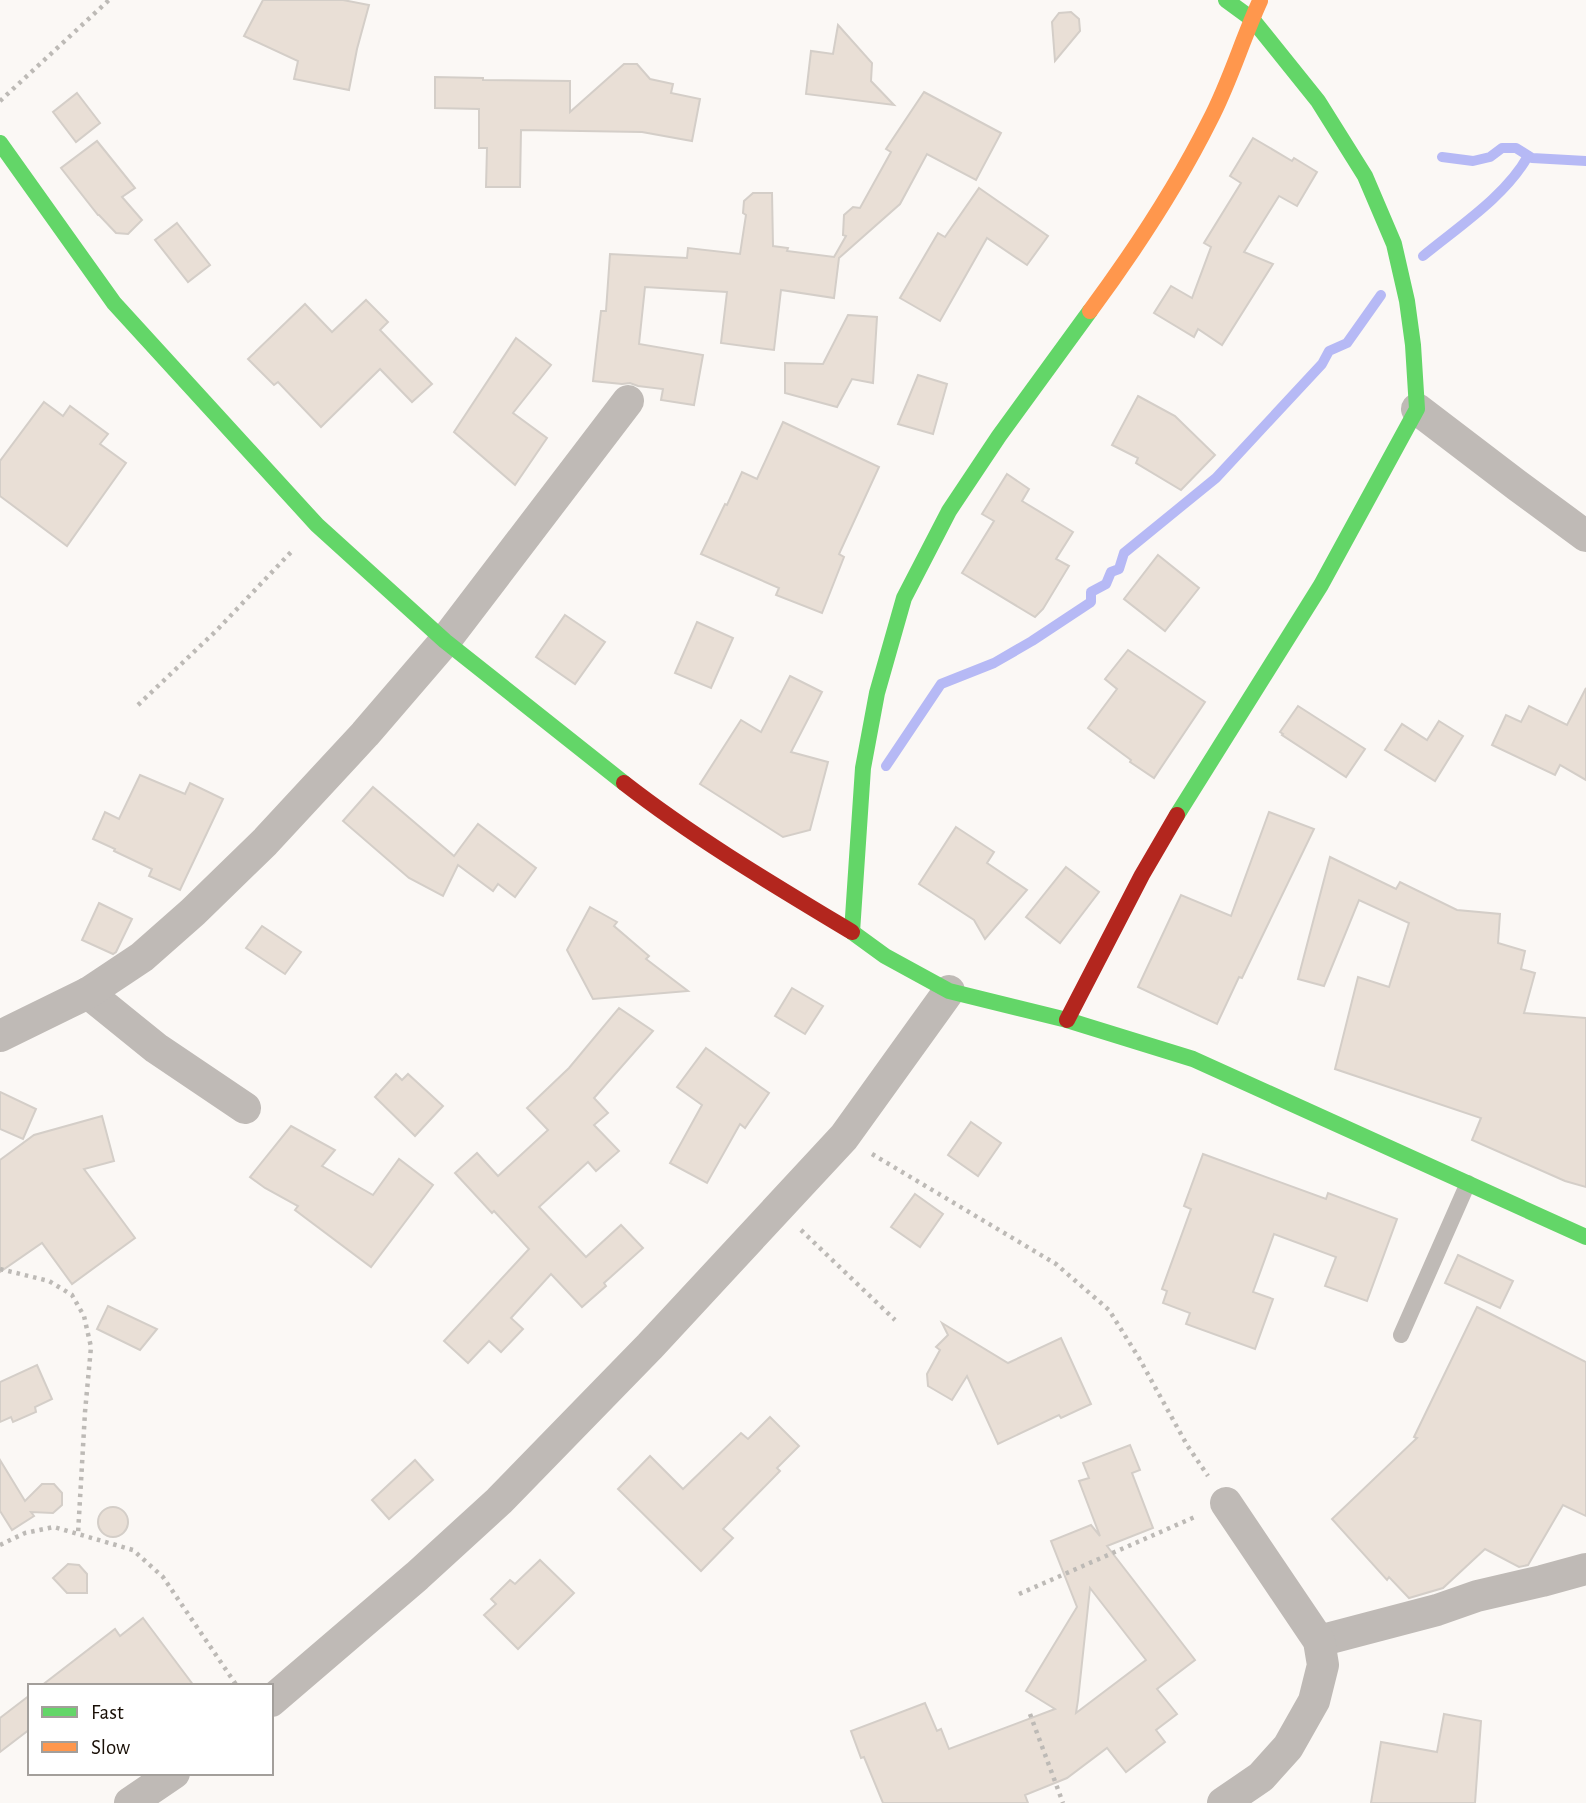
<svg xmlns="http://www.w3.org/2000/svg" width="1586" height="1803" font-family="'Alegreya Sans',sans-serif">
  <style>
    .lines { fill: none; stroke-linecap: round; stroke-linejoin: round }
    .stream { stroke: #b6b9f5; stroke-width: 10 }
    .building { fill: #e9dfd6; stroke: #d4cec8; stroke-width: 2; fill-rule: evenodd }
    .path { stroke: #bdbab6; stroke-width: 4.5; stroke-dasharray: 3.5 5; stroke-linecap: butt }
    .lane { stroke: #bfbab6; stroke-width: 16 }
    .street { stroke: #bfbab6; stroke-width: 32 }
    .fast { stroke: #63d668; stroke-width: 16 }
    .slow { stroke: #ff974d; stroke-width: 16 }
    .jam { stroke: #b3261e; stroke-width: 16 }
  </style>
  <rect width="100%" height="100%" fill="#fbf8f5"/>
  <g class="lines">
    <g class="stream">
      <path d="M1442 157 1473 161 1490 157 1502 148H1516L1532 158 1586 161"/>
      <path d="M1423 256C1458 227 1506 196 1528 156"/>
      <path d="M886 766 941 684 994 663 1032 641 1091 602V592L1106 584 1111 572 1119 569 1124 553 1216 478 1322 364 1329 351 1347 343 1381 295"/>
    </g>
  </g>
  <g class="building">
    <path d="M263 0H343L369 5 357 49 349 90 294 79 298 61 244 36Z"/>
    <path d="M1071 12 1079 19 1080 31 1055 61 1052 22 1059 13Z"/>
    <path d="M838 25 872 63 871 81 894 105 806 94 811 51 833 54Z"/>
    <path d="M624 64H637L650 79 673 84 671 93 700 99 692 141 642 132 521 130 520 187H486L487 148H479V109L435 108V77L483 78V80L570 81V112Z"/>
    <path d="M924 92 1001 133 976 180 927 154 900 204 839 258 834 298 781 290 774 350 721 343 727 292 645 287 639 344 703 355 694 405 661 400 663 389 638 386 630 383 622 384 593 381 601 311H606L610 254 687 258 688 248 740 254 746 215 743 213 744 201 753 193H772L773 246 788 248 787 251 834 257 846 236 843 235 844 215 853 207 860 208 891 152 886 149Z"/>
    <path d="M77 93 100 123 76 142 53 112Z"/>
    <path d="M1253 138 1292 161 1294 158 1317 172 1297 206 1279 196 1244 252 1273 264 1222 345 1198 329 1194 337 1154 313 1171 286 1192 298 1211 247 1204 243 1241 183 1230 176Z"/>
    <path d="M97 141 135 188 122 197 142 220 128 234 116 233 99 215H98L61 168Z"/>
    <path d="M979 188 1048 236 1027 265 987 238 940 321 900 298 938 233 945 237Z"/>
    <path d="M177 223 210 265 188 282 155 240Z"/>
    <path d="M366 300 388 322 380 330 432 384 412 402 380 369 321 427 278 382 274 385 248 359 305 304 332 332Z"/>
    <path d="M848 315 877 317 873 383 852 379 837 407 785 393V363L823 364Z"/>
    <path d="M516 338 551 365 513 413 547 438 515 485 454 432Z"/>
    <path d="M918 375 947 384 933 434 898 424Z"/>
    <path d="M1138 396 1175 416 1215 455 1181 490 1136 463 1138 458 1112 445Z"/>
    <path d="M44 402 63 416 70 406 108 434 100 444 126 463 67 546 0 496V461Z"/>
    <path d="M783 422 879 467 839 554 844 557 822 613 776 595 779 588 701 554 725 504 727 505 742 472 757 479Z"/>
    <path d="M1007 474 1029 489 1022 501 1073 532 1056 559 1069 566 1043 609 1035 617 962 573 994 521 982 514Z"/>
    <path d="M1158 555 1199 588 1165 631 1124 599Z"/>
    <path d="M565 615 605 642 575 684 536 657Z"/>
    <path d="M697 622 733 638 711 688 675 673Z"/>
    <path d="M1128 650 1205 702 1154 778 1130 762 1131 760 1088 728 1117 689 1105 679Z"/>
    <path d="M790 676 822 692 791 752 828 762 810 830 783 837 700 784 741 720 761 732Z"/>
    <path d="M1586 688V780L1560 765 1555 775 1492 745 1506 715 1521 722 1529 706 1567 725Z"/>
    <path d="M1298 706 1365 749 1346 777 1282 735 1283 734 1280 732Z"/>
    <path d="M1439 721 1463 736 1435 781 1385 750 1402 724 1427 740Z"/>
    <path d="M140 775 185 794 190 783 223 799 180 890 149 876 152 869 114 851 115 849 93 839 105 812 119 819Z"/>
    <path d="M373 787 454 856 478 824 536 868 515 897 498 884 493 891 458 865 443 896 409 878 343 821Z"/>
    <path d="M1269 812 1314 829 1242 978 1239 977 1217 1024 1138 987 1181 895 1231 916Z"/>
    <path d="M956 827 994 852 987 863 1027 890 985 939 974 920 919 884Z"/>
    <path d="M1330 857 1396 889 1400 882 1457 910 1500 914 1498 943 1525 951 1521 969 1535 973 1524 1013 1586 1018V1187L1565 1181 1472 1140 1481 1118 1335 1069 1358 977 1389 987 1409 923 1359 900 1324 986 1298 979Z"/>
    <path d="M1066 867 1099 892 1060 943 1026 917Z"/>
    <path d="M99 903 132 919 116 952 113 954 82 940Z"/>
    <path d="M590 907 617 922 614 926 649 956 646 959 688 991 593 999 567 950Z"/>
    <path d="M262 926 301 952 285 974 246 948Z"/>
    <path d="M792 988 823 1006 805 1034 775 1016Z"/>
    <path d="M619 1008 653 1031 594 1098 608 1113 594 1125 619 1151 596 1171 588 1162 539 1207 586 1257 621 1225 643 1248 604 1283 606 1286 582 1307 551 1274 511 1318 523 1329 501 1352 489 1341 468 1363 444 1341 529 1249 494 1211 492 1213 455 1173 477 1153 498 1176 548 1130 527 1108 569 1068Z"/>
    <path d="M706 1048 769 1093 745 1128 740 1124 707 1183 670 1163 702 1105 677 1087Z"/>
    <path d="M396 1074 402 1080 408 1074 443 1106 415 1136 375 1097Z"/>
    <path d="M0 1092 36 1109 23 1139 0 1129Z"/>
    <path d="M102 1116 114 1161 84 1169 135 1238 72 1284 42 1243 0 1272V1160L34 1135Z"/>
    <path d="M971 1122 1001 1143 978 1176 948 1155Z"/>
    <path d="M291 1126 335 1150 322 1166 373 1195 399 1159 433 1185 371 1267 295 1210 298 1206 265 1188 250 1177Z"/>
    <path d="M1203 1154 1326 1199 1328 1193 1397 1219 1367 1301 1325 1286 1336 1257 1274 1234 1253 1292 1273 1299 1255 1349 1186 1324 1190 1313 1163 1303 1167 1291 1162 1289 1191 1209 1184 1206Z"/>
    <path d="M915 1194 943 1214 920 1247 891 1227Z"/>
    <path d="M1458 1255 1513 1281 1500 1308 1445 1283Z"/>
    <path d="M108 1306 157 1329 140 1350 97 1329Z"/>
    <path d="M1477 1307 1586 1362V1516L1563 1505 1528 1565 1519 1567 1485 1549 1443 1588 1409 1598 1389 1577 1387 1580 1332 1519 1417 1438 1414 1437Z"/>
    <path d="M942 1323 1008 1363 1061 1338 1091 1404 1061 1418 1059 1415 998 1444 967 1376 952 1400 928 1386 927 1374 940 1350 936 1347 948 1335Z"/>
    <path d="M37 1365 52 1399 35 1407 36 1412 13 1422 11 1417 0 1422V1382Z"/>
    <path d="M770 1417 799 1446 777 1468 780 1471 723 1529 733 1538 701 1571 618 1489 650 1456 683 1489 741 1433 748 1439Z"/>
    <path d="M1130 1445 1140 1470 1132 1473 1153 1528 1107 1546 1195 1660 1157 1689 1177 1714 1156 1730 1165 1742 1126 1772 1107 1748 1067 1778 1025 1795 1028 1803H883L864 1757 861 1758 851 1731 925 1703 937 1731 941 1729 949 1749 1055 1709 1026 1691 1077 1607 1051 1541 1091 1525 1100 1536 1079 1481 1089 1478 1083 1463ZM1090 1588 1146 1660 1076 1713 1078 1700Z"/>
    <path d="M0 1460 25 1501 42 1484H54L62 1493V1505L53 1513 31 1512 34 1516 12 1530 0 1511Z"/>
    <path d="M415 1460 433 1480 389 1519 372 1500Z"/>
    <circle cx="113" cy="1522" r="15"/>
    <path d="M540 1560 574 1593 518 1649 484 1615 496 1604 491 1599 510 1580 515 1584Z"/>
    <path d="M68 1564 79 1565 87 1574V1593H67L53 1578Z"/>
    <path d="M143 1618 194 1686H41L115 1629 120 1636Z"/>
    <path d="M30 1695V1729L0 1752V1718Z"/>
    <path d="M1444 1714 1481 1721 1475 1803H1371L1381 1742 1437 1752Z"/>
  </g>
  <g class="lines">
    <g class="path">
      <path d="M0 101 109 0"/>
      <path d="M138 705 217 630 292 551"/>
      <path d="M872 1154 1056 1264 1109 1310 1139 1358 1187 1445 1208 1476"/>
      <path d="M801 1230 895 1320"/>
      <path d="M0 1269 49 1281 72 1295 84 1316 91 1347 85 1412 78 1534"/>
      <path d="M0 1545 25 1533 54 1527 133 1550 163 1577 237 1686"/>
      <path d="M1019 1594 1197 1516"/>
      <path d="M1030 1714 1063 1803"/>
    </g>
    <path class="lane" d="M1401 1335 1468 1183"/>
    <g class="street">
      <path d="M1417 409 1518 486 1586 536"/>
      <path d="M88 993 156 1048 245 1108"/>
      <path d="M0 1036 88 993 142 957 193 912 265 842 365 734 445 641 628 401"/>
      <path d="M1319 1641 1437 1610 1477 1596 1542 1581 1586 1569"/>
      <path d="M271 1701 417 1576 499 1501 650 1346 844 1137 949 991"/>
      <path d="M130 1803 174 1773"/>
      <path d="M1223 1803 1261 1777 1288 1747 1314 1701 1323 1665 1319 1641 1226 1503"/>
    </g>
    <g class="fast">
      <path d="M0 143 114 303 317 525 445 641 624 783"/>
      <path d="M1177 815 1321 585 1417 409 1413 345 1407 301 1394 244 1365 176 1318 101 1252 19 1226 0"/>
      <path d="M852 932 885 956 949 991 1067 1020 1193 1059 1586 1237"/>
      <path d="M852 932 863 768 877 693 904 598 949 511 999 436 1090 311"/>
    </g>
    <path class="slow" d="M1090 311C1135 250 1176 188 1210 120 1230 82 1242 40 1260 1"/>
    <g class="jam">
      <path d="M624 783C696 839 774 885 852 932"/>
      <path d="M1067 1020 1142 875 1177 815"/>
    </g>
  </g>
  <rect x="28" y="1684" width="245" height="91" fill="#ffffff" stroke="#a39f9b" stroke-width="2"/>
  <rect x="42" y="1707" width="35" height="10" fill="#63d668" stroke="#a39f9b" stroke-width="2"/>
  <text x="91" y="1719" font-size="21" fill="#190f06">Fast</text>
  <rect x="42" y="1742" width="35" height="10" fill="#ff974d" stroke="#a39f9b" stroke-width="2"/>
  <text x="91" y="1754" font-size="21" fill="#190f06">Slow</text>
</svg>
